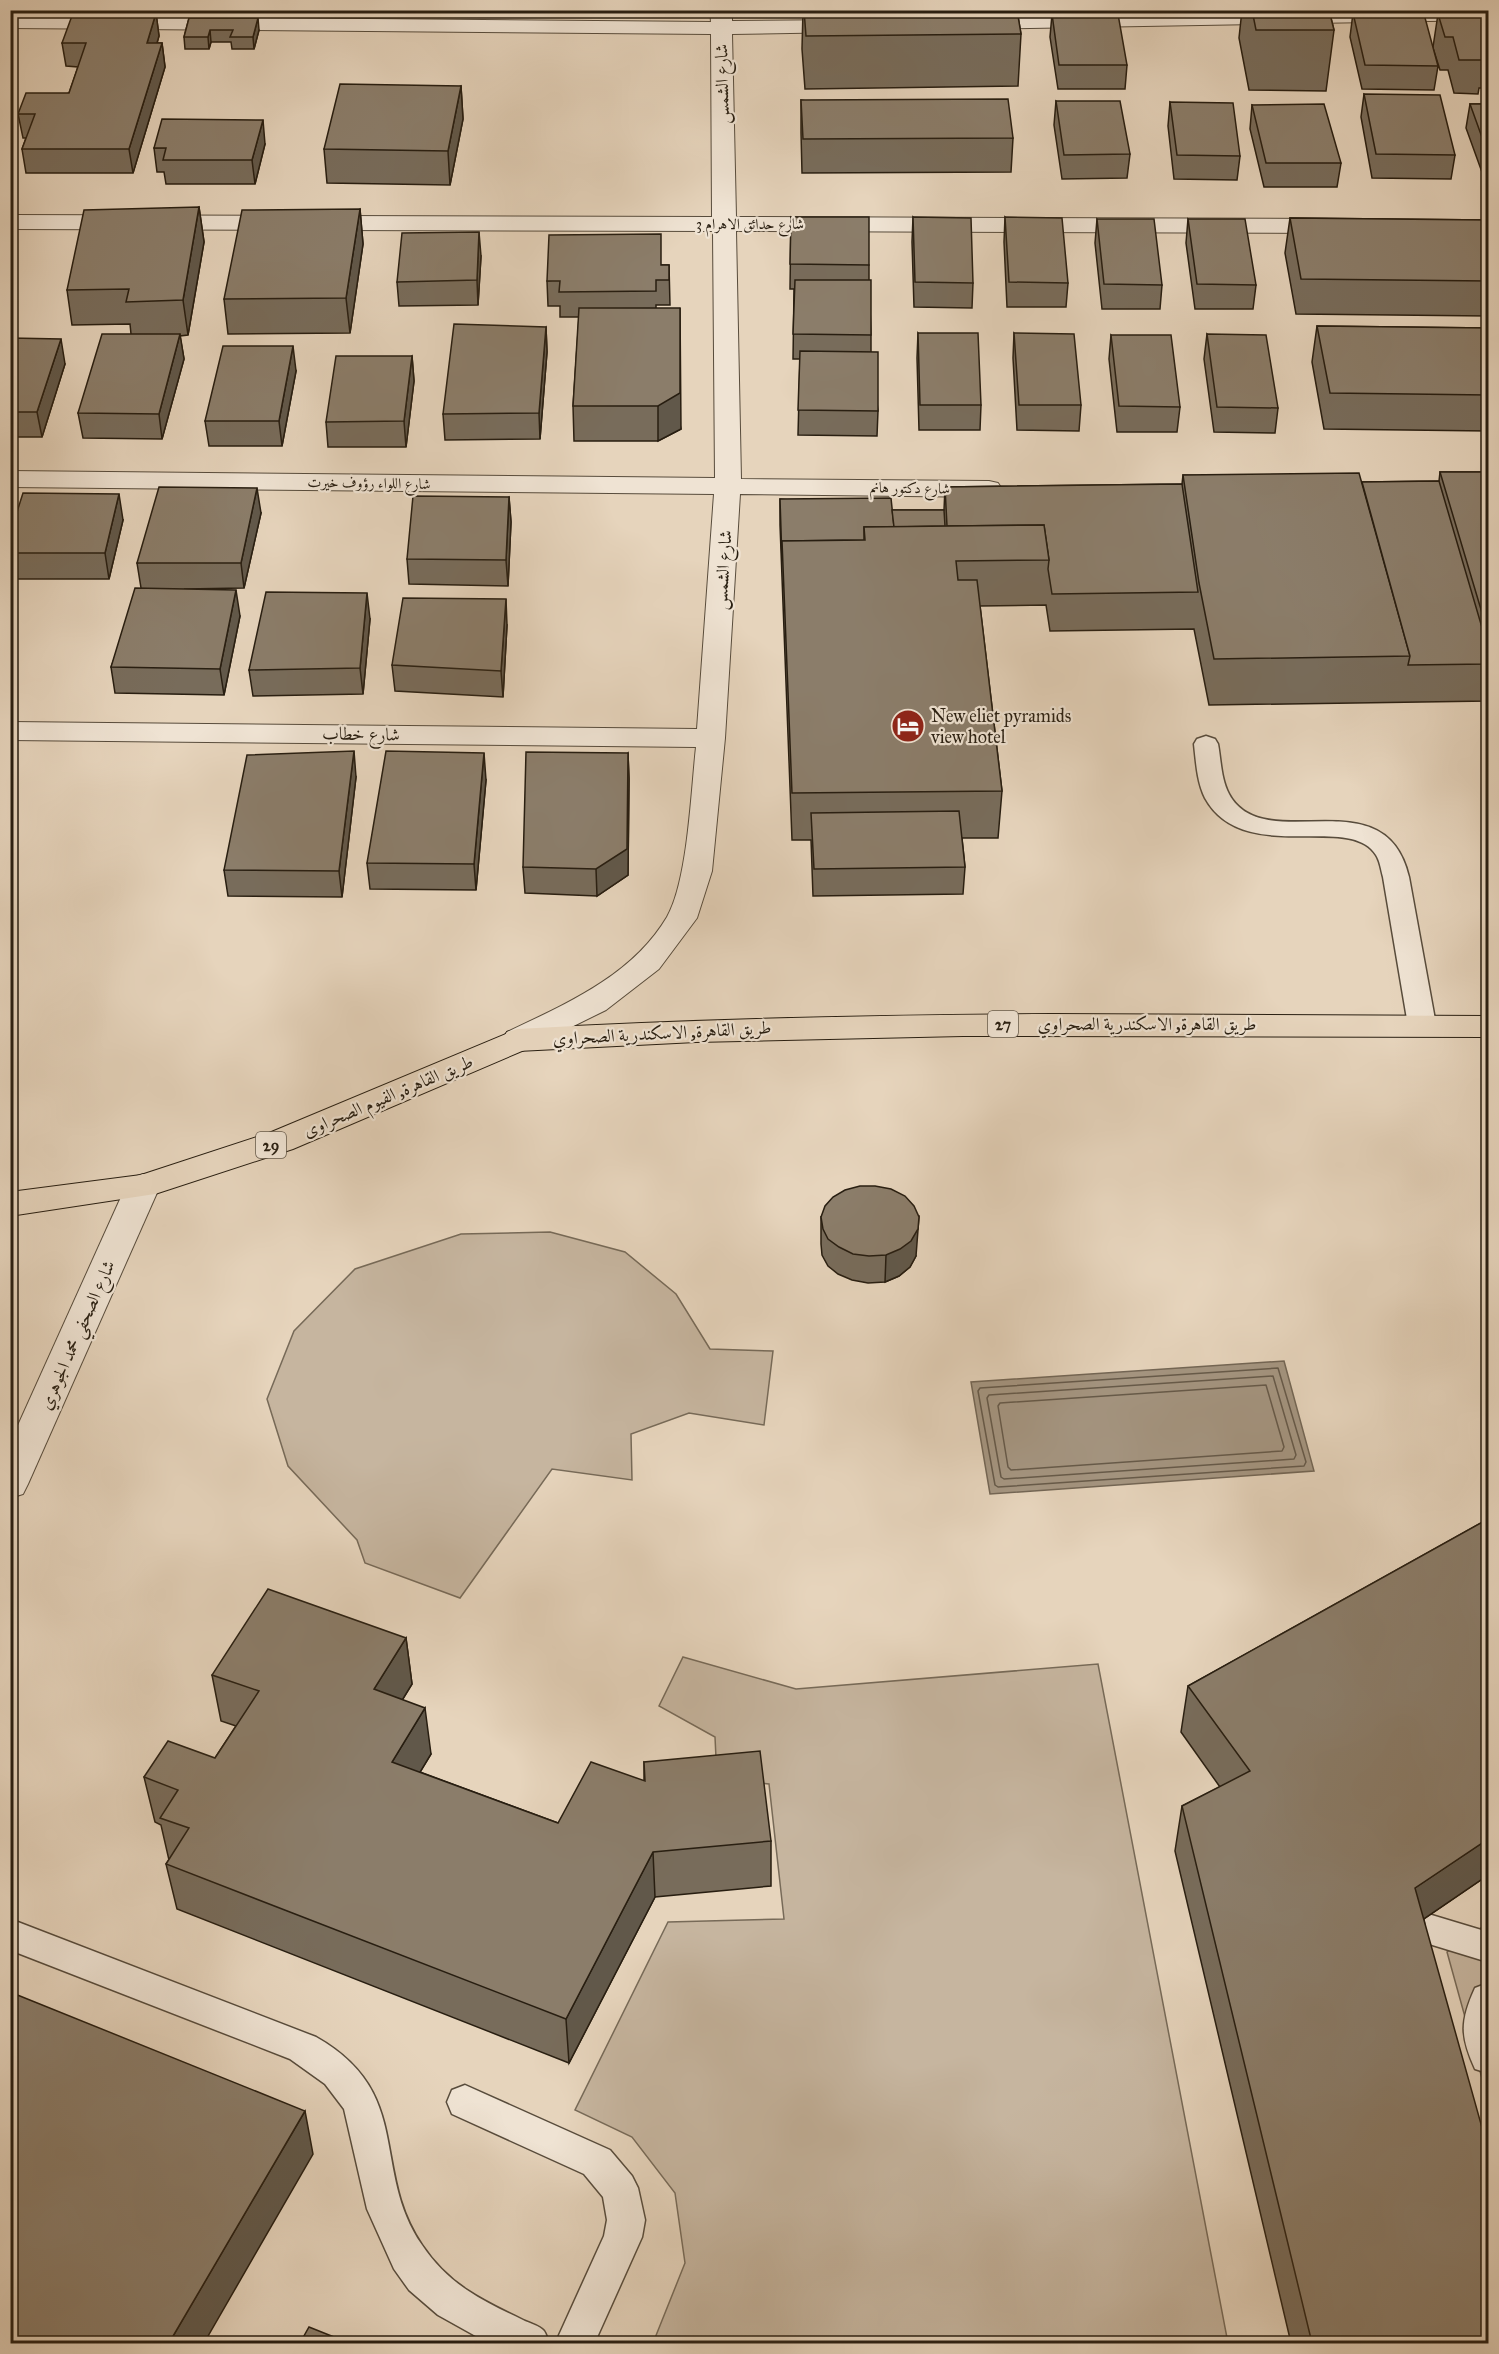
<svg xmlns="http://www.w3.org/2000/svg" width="1499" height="2354" font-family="'IM FELL Great Primer',Amiri,serif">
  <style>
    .green { fill: #c6b59f; stroke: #776a58; stroke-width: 1.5 }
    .water { fill: #a59682; stroke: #736655; stroke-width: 1.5 }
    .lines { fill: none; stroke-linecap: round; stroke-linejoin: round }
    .shore { stroke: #665a4a; stroke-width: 1.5 }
    .service-casing { stroke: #584c3c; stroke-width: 3 }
    .minor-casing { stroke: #584c3c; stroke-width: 2 }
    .primary-casing { stroke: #281e11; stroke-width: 2 }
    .trunk-casing { stroke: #281e11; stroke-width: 2 }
    .service { fill: #efe3d3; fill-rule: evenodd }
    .minor { fill: #efe3d3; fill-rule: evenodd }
    .primary { fill: #e6d4bc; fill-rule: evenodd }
    .trunk { fill: #e6d4bc; fill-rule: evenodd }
    .wall { fill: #786c5b; stroke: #281e11; stroke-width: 1.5 }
    .shaded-wall { fill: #61584a; stroke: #281e11; stroke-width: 1.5 }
    .building { fill: #8b7d6a; stroke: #281e11; stroke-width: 1.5 }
    .labels { text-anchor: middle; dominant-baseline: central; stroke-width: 4.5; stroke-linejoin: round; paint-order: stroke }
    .far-street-label { font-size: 15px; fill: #281e11; stroke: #efe3d3 }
    .shield { fill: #efe3d3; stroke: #64594b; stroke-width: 1.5 }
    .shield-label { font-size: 16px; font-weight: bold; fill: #281e11 }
    .street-label { font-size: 18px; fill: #281e11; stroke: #efe3d3 }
    .poi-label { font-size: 18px; fill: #281e11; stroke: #efe3d3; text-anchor: start }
  </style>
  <rect width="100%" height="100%" fill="#e6d4bc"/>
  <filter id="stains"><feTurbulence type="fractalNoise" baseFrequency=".00333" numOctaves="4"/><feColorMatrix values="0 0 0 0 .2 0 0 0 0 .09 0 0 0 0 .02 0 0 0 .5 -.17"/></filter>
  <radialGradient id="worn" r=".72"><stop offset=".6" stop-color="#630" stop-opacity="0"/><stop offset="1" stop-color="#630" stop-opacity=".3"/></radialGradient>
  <g class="green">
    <path d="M550 1232 625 1252 676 1294 710 1349 773 1351 764 1425 689 1413 631 1434 632 1480 552 1469 460 1598 365 1563 357 1540 288 1466 267 1399 294 1331 355 1269 461 1234Z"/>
    <path d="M683 1657 796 1689 1098 1664 1228 2343H653L685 2263 675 2193 632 2137 575 2110 668 1922 784 1919 769 1784 717 1779 715 1737 659 1706Z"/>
    <path d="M1488 1923V2100L1447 1952Z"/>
  </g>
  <path class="water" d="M1284 1361 1314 1471 990 1494 971 1382Z"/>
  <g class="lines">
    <g class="shore">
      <path d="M1278 1368 1306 1462 1304 1466 998 1487 995 1485 978 1391 980 1388Z"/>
      <path d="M1273 1376 1296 1455 1294 1459 1004 1479 1001 1477 987 1398 989 1395Z"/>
      <path d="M1266 1385 1284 1447 1282 1451 1011 1470 1008 1467 998 1406 1000 1403Z"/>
    </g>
    <g class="service-casing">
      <g id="service">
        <path d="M1206 736 1215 739 1218 744C1221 760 1221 779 1229 794 1264 859 1385 774 1409 877L1436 1025 1432 1031 1422 1034 1412 1031 1408 1025 1383 877C1381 870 1380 861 1376 855 1350 812 1243 867 1205 798 1197 782 1196 762 1194 744L1197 739Z"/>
        <path d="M1415 1910 1488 1932V1962L1403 1936 1397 1925 1403 1914Z"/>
        <path d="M10 1919 316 2037C415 2093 370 2169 422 2245 434 2263 449 2278 467 2290 485 2302 504 2311 523 2320 529 2323 540 2326 544 2331 546 2334 548 2340 549 2344H490L438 2315 409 2290 394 2269 367 2209 344 2109 325 2084 290 2059 10 1950Z"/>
        <path d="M1488 1983V2073L1475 2069C1460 2036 1460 2021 1475 1988Z"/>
        <path d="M465 2085 610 2150 632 2176 638 2188 645 2220 642 2237 594 2344H555L604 2236 607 2220 603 2197 584 2174 452 2114 447 2102 452 2090Z"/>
      </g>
    </g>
    <g class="minor-casing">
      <g id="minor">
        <path d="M710 10H732V21L848 20 856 21 859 26 856 31 848 32 732 34 736 217 1335 219 1343 221 1347 226 1343 231 1335 233 736 231 741 479 989 481 998 483 1002 489 998 495 989 497 740 494 725 738 712 871 697 918 659 969 606 1010 529 1048 518 1051 507 1048 502 1040 507 1032C566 1004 632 976 667 917 688 880 691 791 696 747L10 740V722L697 729 714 494 10 487V471L715 478 713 231 10 229V215L712 217 711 34 10 28V16L711 22Z"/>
        <path d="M1326 10H1488V20L974 29 967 27 963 23 967 19 974 17Z"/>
        <path d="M143 1174 155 1178 160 1186 28 1484 23 1494 10 1498V1443L126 1186 131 1178Z"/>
      </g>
    </g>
    <g class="primary-casing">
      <path id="primary" d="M1052 1014 1488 1016V1037L963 1036 696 1042 518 1051 507 1048 502 1040 507 1032 518 1029C696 1019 874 1015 1052 1014Z"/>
    </g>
    <g class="trunk-casing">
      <path id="trunk" d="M518 1029 529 1032 534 1040 529 1048 293 1149 155 1194 10 1216V1192L141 1175 269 1133Z"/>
    </g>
    <use href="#service" class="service"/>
    <use href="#minor" class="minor"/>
    <use href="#primary" class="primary"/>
    <use href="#trunk" class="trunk"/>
  </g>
  <g class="wall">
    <path d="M803 10H1017L1021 34 1018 86 805 89 802 49Z"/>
    <path d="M1242 10H1329L1334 30 1326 91 1249 90 1239 38Z"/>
    <path d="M156 13 159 36 157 43H162L165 67 133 173H26L22 149 26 138H23L18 114 69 93 78 67 66 66 62 43Z"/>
    <path d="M1353 13 1433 47 1438 14 1488 15V88H1479L1478 94 1454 93 1448 70H1440L1433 48 1438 66 1434 90 1362 89 1350 37Z"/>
    <path d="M1052 14 1127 65 1125 89H1058L1050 37Z"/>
    <path d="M189 18 259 30 254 49H232L231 42H211L209 49H185L184 37Z"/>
    <path d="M461 86 463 119 450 185 327 183 324 149Z"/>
    <path d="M1364 94 1455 155 1451 179 1372 178 1361 117Z"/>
    <path d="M801 100 1013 138 1011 172 802 173 801 133Z"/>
    <path d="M1056 101 1130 154 1127 178 1062 179 1054 125Z"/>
    <path d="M1170 102 1240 156 1237 180 1174 179 1168 126Z"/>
    <path d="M1470 104H1488V186H1487L1466 128Z"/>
    <path d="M1252 105 1341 163 1337 187H1264L1250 129Z"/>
    <path d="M265 144 255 184H166L164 172H157L154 148Z"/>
    <path d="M199 207 204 242 188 335 180 336 184 359 162 439 83 438 78 413 131 334 130 324 72 325 67 290Z"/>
    <path d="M360 209 363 244 350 333 228 334 224 299Z"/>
    <path d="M791 217 869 265V280L871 335V352L878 411 877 436 798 435 800 359H793L794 289H790Z"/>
    <path d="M913 217 973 283 972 308 914 307 912 242Z"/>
    <path d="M1005 217 1068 283 1066 307H1007L1004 242Z"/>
    <path d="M1290 218 1488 220V316L1296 314 1285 253Z"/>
    <path d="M1097 219 1162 285 1160 309H1102L1095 243Z"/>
    <path d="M1188 219 1256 285 1253 309H1195L1186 243Z"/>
    <path d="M481 256 478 305 399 306 397 282Z"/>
    <path d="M661 265H669L670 305H656V308L681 429 658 441H574L573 406 579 317H560V306H548L547 281Z"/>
    <path d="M1317 326 1488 328V431L1324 429 1312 362Z"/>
    <path d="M546 327 547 352 540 439 445 440 443 414Z"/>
    <path d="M918 333 981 405 980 430H919L917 358Z"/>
    <path d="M1014 333 1081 405 1079 431 1017 430 1013 358Z"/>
    <path d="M1207 334 1278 408 1275 433 1214 432 1204 359Z"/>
    <path d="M1111 335 1180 407 1177 432H1117L1109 359Z"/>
    <path d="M10 338 65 364 42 437H10Z"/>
    <path d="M412 356 414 381 406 447H328L326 422Z"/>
    <path d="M296 371 282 446H209L205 421Z"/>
    <path d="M1440 472H1488V701L1209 705 1194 629 1050 631 1046 605 980 606 1002 791 998 838H962L965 867 963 894 813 896 811 840H792L780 525V499L892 510H944L945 487 1182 484 1183 475 1362 482 1439 481Z"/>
    <path d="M509 497 511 522 508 586 409 584 407 559Z"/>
    <path d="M261 513 244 588 184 589 240 616 224 695 115 693 111 667 141 588 137 563Z"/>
    <path d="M123 520 109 579H10V534Z"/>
    <path d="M370 619 363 694 253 696 249 670Z"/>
    <path d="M507 625 503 697 395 691 392 665Z"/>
    <path d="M628 753 629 779 628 875 597 896 525 893 523 867Z"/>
    <path d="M356 777 342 897 228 896 224 870Z"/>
    <path d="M486 780 476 890 370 889 367 863Z"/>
    <path d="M821 1217 916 1256 910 1267 899 1276 885 1282 868 1283 852 1280 838 1274 828 1266 822 1255 821 1244Z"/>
    <path d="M1488 1519V1875L1424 1919 1488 2343H1291L1175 1851 1182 1806 1220 1787 1181 1732 1188 1686Z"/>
    <path d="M406 1638 412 1684 402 1700 431 1754 420 1772 558 1823 644 1781V1762L771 1841V1886L655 1897 569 2063 177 1909 166 1864 169 1860 161 1825 155 1822 144 1777 215 1758 236 1726 221 1721 212 1675Z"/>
  </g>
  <g class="shaded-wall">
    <path d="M156 13 159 36 150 67 147 43Z"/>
    <path d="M258 18 259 30 254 49 253 37Z"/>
    <path d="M210 30 211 42 209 49 208 37Z"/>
    <path d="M162 43 165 67 133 173 129 149Z"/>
    <path d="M461 86 463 119 450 185 448 151Z"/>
    <path d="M263 120 265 144 255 184 252 160Z"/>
    <path d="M199 207 204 242 188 335 183 300Z"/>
    <path d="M360 209 363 244 350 333 346 298Z"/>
    <path d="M479 232 481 256 478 305 477 280Z"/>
    <path d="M680 308 681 429 658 441V406Z"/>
    <path d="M546 327 547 352 540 439 539 413Z"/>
    <path d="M180 334 184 359 162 439 159 414Z"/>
    <path d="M61 339 65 364 42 437 37 412Z"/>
    <path d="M293 346 296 371 282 446 279 421Z"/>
    <path d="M412 356 414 381 406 447 404 421Z"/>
    <path d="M257 488 261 513 244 588 241 563Z"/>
    <path d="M119 494 123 520 109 579 105 553Z"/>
    <path d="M509 497 511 522 508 586 506 560Z"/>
    <path d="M236 590 240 616 224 695 220 669Z"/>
    <path d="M367 593 370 619 363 694 360 668Z"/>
    <path d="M506 599 507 625 503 697 501 671Z"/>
    <path d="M354 751 356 777 342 897 339 871Z"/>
    <path d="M484 753 486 780 476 890 474 864Z"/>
    <path d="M628 753 629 779 628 875 597 896 596 869Z"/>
    <path d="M919 1217 916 1256 910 1267 899 1276 885 1282 886 1255Z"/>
    <path d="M406 1638 412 1684 381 1735 374 1689Z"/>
    <path d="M425 1708 431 1754 399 1807 392 1762Z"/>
    <path d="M1488 1839V1875L1403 1933 1415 1888Z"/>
    <path d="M653 1852 655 1897 569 2063 566 2019Z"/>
    <path d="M305 2111 313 2154 204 2343H169Z"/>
  </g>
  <g class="building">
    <path d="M804 10H1017L1021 34 806 36Z"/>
    <path d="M1252 10H1329L1334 30H1256Z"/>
    <path d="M73 13H156L147 43H162L129 149H22L35 114H18L26 93H69L86 43H62Z"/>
    <path d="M1353 13 1424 14 1438 66 1365 65Z"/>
    <path d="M1052 14H1118L1127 65H1059Z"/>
    <path d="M1438 14 1488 15V54H1482L1484 60H1459L1453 37H1445Z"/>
    <path d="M189 18H258L253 37H230L233 30H210L208 37H184Z"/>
    <path d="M340 84 461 86 448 151 324 149Z"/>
    <path d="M1364 94 1440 95 1455 155 1376 154Z"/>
    <path d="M1008 99 1013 138 803 139 801 100Z"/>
    <path d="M1056 101H1120L1130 154 1064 155Z"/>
    <path d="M1170 102 1233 103 1240 156 1177 155Z"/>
    <path d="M1324 104 1341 163H1266L1252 105Z"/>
    <path d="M1470 104H1488V154Z"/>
    <path d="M162 119 263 120 252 160H163L166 148H154Z"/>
    <path d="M199 207 183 300 126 302 129 289 67 290 84 210Z"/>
    <path d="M360 209 346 298 224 299 242 210Z"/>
    <path d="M791 217H869V265L790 264Z"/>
    <path d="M913 217 971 218 973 283 915 282Z"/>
    <path d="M1005 217 1062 218 1068 283 1009 282Z"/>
    <path d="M1290 218 1488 220V281L1301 279Z"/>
    <path d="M1097 219H1154L1162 285 1104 284Z"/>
    <path d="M1188 219H1245L1256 285 1197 284Z"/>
    <path d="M479 232 477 280 397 282 402 233Z"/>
    <path d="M661 234V265H669V280H656V291L559 292 560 281H547L549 235Z"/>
    <path d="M795 280H871V335L793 334Z"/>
    <path d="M579 308H680V393L658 406H573Z"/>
    <path d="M454 324 546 327 539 413 443 414Z"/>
    <path d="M1317 326 1488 328V395L1330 393Z"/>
    <path d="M918 333H978L981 405H920Z"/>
    <path d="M1014 333 1074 334 1081 405H1019Z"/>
    <path d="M102 334H180L159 414 78 413Z"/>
    <path d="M1207 334 1266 335 1278 408 1217 407Z"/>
    <path d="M1111 335H1171L1180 407 1119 406Z"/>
    <path d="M10 338 61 339 37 412H10Z"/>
    <path d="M223 346H293L279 421H205Z"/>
    <path d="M800 351 878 352V411L798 410Z"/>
    <path d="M336 356H412L404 421 326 422Z"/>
    <path d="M1440 472H1488V633Z"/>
    <path d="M1359 473 1410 656 1214 659 1199 583 1183 475Z"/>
    <path d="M1439 481 1488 648V664L1408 665 1410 656 1362 482Z"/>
    <path d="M1182 484 1198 592 1052 594 1048 569 1049 560 1044 525 947 526 945 487Z"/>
    <path d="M159 487 257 488 241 563H137Z"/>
    <path d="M23 493 119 494 105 553H10V534Z"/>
    <path d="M413 496 509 497 506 560 407 559Z"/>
    <path d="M891 498 894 527H864V540L782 541V561L780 499Z"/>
    <path d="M892 510H944L945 526 894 527Z"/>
    <path d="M1044 525 1049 560 956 561 958 580H977L1002 791 792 793 782 541 865 540 864 527Z"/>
    <path d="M135 588 236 590 220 669 111 667Z"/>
    <path d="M266 592 367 593 360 668 249 670Z"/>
    <path d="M403 598 506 599 501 671 392 665Z"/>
    <path d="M354 751 339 871 224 870 247 755Z"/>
    <path d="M386 751 484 753 474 864 367 863Z"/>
    <path d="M526 752 628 753 627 849 596 869 523 867Z"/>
    <path d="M959 811 965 867 814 869 811 813Z"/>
    <path d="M860 1186H875L891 1189 905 1196 914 1206 919 1217 918 1229 911 1241 900 1249 886 1255 869 1256 853 1254 839 1247 828 1239 823 1229 821 1217 825 1206 833 1197 845 1190Z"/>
    <path d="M1488 1519V1839L1415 1888 1488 2149V2343H1312L1182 1806 1250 1771 1188 1686Z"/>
    <path d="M268 1589 406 1638 374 1689 425 1708 392 1762 558 1823 591 1762 645 1781 644 1762 760 1751 771 1841 653 1852 566 2019 166 1864 189 1828 160 1818 178 1790 144 1777 168 1741 215 1758 259 1691 212 1675Z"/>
    <path d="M10 1992 305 2111 169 2343H10Z"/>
    <path d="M309 2327 349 2343H300Z"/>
  </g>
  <defs>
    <g id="hotel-disc" transform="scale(1.725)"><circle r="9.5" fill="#8f2418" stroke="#efe3d3"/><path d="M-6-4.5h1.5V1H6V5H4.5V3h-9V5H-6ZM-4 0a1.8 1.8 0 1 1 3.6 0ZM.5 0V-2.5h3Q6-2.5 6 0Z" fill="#fff"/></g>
  </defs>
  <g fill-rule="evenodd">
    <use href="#hotel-disc" x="908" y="726"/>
  </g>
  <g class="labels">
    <g class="far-street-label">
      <text x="750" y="224">شارع حدائق الاهرام 3</text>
      <text transform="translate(369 483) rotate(1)">شارع اللواء رؤوف خيرت</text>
      <text transform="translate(910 488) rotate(1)">شارع دكتور هانم</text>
    </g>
    <g class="shield">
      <rect x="988" y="1011" width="30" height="26" rx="4.5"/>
      <rect x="256" y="1132" width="30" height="26" rx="4.5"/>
    </g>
    <g class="shield-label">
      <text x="1003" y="1024">27</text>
      <text x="271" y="1145">29</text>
    </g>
    <g class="street-label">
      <text transform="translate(722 84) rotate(-91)">شارع الشمس</text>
      <text transform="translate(723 570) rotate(-86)">شارع الشمس</text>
      <text transform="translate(361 734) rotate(1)">شارع خطاب</text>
      <text x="1147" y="1024">طريق القاهرة, الاسكندرية الصحراوي</text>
      <text transform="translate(662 1033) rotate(-3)">طريق القاهرة, الاسكندرية الصحراوي</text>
      <text transform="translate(388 1096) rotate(-23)">طريق القاهرة, الفيوم الصحراوى</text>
      <text transform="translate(77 1335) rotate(-66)">شارع الصحفي محمد الجوهري</text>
    </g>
    <g class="poi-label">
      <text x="931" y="716">New eliet pyramids<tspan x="931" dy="21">view hotel</tspan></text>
    </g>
  </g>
  <rect width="1499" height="2354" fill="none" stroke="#e6d4bc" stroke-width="36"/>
  <rect x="12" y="12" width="1475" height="2330" fill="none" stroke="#281e11" stroke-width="3"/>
  <rect x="18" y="18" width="1463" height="2318" fill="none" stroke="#281e11" stroke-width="1.5"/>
  <rect width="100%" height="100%" filter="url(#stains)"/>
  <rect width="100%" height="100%" fill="url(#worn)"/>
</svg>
